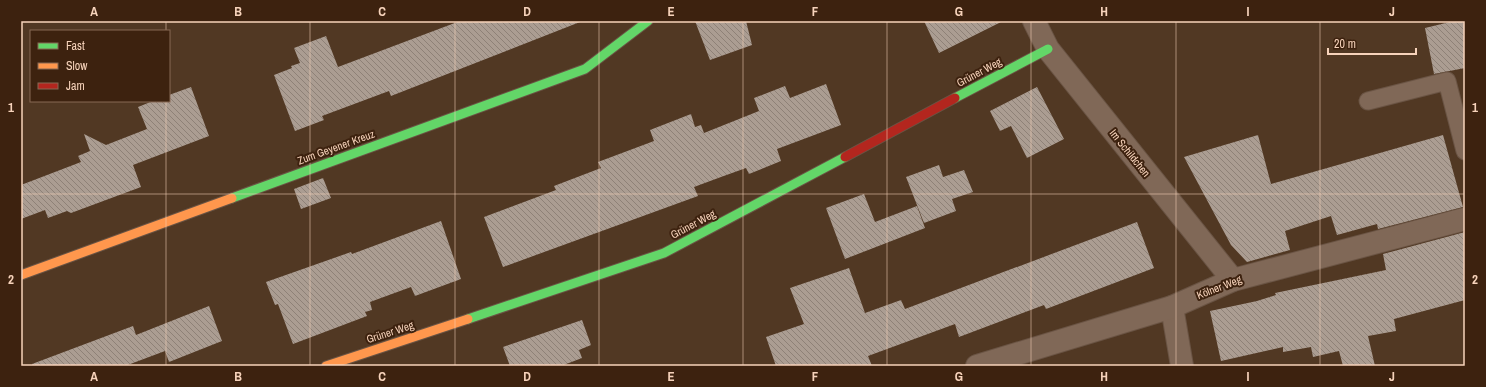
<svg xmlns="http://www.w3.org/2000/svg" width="1486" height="387" font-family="'Archivo Narrow',sans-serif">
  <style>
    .building { fill: url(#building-back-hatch) }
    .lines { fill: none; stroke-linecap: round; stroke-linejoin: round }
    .lane-casing { stroke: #6a5444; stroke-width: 19 }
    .street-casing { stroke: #6a5444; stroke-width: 24 }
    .fast-casing { stroke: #6a5444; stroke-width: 11 }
    .slow-casing { stroke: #6a5444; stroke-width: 11 }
    .jam-casing { stroke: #6a5444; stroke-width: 11 }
    .lane { stroke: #806857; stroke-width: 17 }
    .street { stroke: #806857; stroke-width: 22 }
    .fast { stroke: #63d668; stroke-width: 9 }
    .slow { stroke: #ff974d; stroke-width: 9 }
    .jam { stroke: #b3261e; stroke-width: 9 }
    .grid { fill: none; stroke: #f7d3bb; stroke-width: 1; stroke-opacity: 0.55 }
    .labels { text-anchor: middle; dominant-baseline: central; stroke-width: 4; stroke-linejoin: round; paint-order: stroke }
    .street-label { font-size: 11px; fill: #f7d3bb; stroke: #3d220f }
    .neatline { fill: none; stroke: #f7d3bb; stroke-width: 1.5 }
    .grid-label { font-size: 13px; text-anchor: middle; font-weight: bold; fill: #f7d3bb }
  </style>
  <defs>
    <pattern id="building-back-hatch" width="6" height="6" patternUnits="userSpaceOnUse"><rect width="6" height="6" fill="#ab9d92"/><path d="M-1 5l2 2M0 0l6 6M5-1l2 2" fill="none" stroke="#8e8177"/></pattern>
  </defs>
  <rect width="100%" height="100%" fill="#513823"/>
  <g class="building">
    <path d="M460 21 580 22 391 96 389 91 322 116 324 120 295 131 274 75 292 68 291 66 300 63 294 48 326 36 338 67Z"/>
    <path d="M695 21H746L752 45 710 60Z"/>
    <path d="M924 21H1003L939 53Z"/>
    <path d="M1454 21H1465V68L1434 74 1425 28Z"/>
    <path d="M826 84 841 125 777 149 781 161 749 174 746 168 721 177 694 187 698 196 503 267 484 217 556 190 554 186 601 168 598 162 654 141 650 130 691 114 695 127 701 125 704 133 759 111 754 98 785 86 790 98Z"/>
    <path d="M191 87 209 136 133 165 141 187 71 213 67 211 48 218 45 210 21 219V185L81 162 78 156 90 151 84 134 106 145 147 129 138 107 153 101H169V95Z"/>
    <path d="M1037 87 1064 139 1027 158 1011 126 1000 131 990 111Z"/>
    <path d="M1258 135 1271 184 1443 135 1463 207 1378 229 1377 224 1337 235 1331 216 1285 231 1290 250 1247 262 1231 245 1184 157Z"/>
    <path d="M939 165 943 177 964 170 973 192 952 199 956 211 924 223 906 177Z"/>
    <path d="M323 178 331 198 301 209 294 189Z"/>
    <path d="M864 194 875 222 917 206 925 228 845 259 826 208Z"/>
    <path d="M441 221 461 279 415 296 411 287 370 302 372 310 365 312 367 316 293 344 278 304 275 305 266 282 351 252 352 254Z"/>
    <path d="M1137 222 1154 268 1046 309 1044 305 959 337 955 324 868 356 872 366H776L766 337 804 324 790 288 849 268 865 313 901 300 905 309Z"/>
    <path d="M1465 232V300L1394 319 1396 331 1368 336 1375 366H1343L1339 351 1313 357 1311 347 1283 352V347L1221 361 1210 311 1257 301 1276 295 1275 293 1386 270 1383 254Z"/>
    <path d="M209 306 222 341 169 362 165 351 125 366H33L32 364 133 326 136 335Z"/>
    <path d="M582 320 591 345 579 350 582 358 561 366H510L503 347Z"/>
  </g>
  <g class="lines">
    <g class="lane-casing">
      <path id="lane" d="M1368 101 1447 81 1465 151"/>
    </g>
    <g class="street-casing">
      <g id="street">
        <path d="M1034 21 1048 49 1233 280"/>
        <path d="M1172 307 1182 366"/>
        <path d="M977 366 1172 307 1233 280 1465 219"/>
      </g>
    </g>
    <g class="fast-casing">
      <g id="fast">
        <path d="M955 98 1048 49"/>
        <path d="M232 198 585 69 648 21"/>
        <path d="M468 319 664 253 845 157"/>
      </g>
    </g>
    <g class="slow-casing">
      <g id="slow">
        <path d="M21 275 232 198"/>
        <path d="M326 366 468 319"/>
      </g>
    </g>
    <g class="jam-casing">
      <path id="jam" d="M845 157 955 98"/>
    </g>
    <use href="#lane" class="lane"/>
    <use href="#street" class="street"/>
    <use href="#fast" class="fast"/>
    <use href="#slow" class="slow"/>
    <use href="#jam" class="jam"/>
  </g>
  <path class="grid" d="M166 21V31M310 21V366M455 21V366M599 21V366M743 21V366M887 21V366M1031 21V366M1176 21V366M1320 21V366M166 101V366M21 194H1465"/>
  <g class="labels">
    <g class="street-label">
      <text transform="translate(979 72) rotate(-28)">Grüner Weg</text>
      <text transform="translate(336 147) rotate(-20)">Zum Geyener Kreuz</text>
      <text transform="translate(1130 153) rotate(51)">Im Schildchen</text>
      <text transform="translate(693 224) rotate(-28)">Grüner Weg</text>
      <text transform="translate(1219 287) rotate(-21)">Kölner Weg</text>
      <text transform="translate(390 332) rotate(-18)">Grüner Weg</text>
    </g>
  </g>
  <rect width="1486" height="387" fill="none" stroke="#3d220f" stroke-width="44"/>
  <rect x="30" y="30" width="140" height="72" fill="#3d220f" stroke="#876954"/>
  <rect x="38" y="43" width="20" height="6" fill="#63d668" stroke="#876954"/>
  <text x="66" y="50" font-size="12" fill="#f7d3bb">Fast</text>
  <rect x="38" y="63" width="20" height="6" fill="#ff974d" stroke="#876954"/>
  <text x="66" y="70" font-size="12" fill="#f7d3bb">Slow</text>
  <rect x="38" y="83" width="20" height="6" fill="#b3261e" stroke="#876954"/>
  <text x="66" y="90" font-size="12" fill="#f7d3bb">Jam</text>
  <path d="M1328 48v6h88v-6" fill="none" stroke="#f7d3bb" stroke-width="2"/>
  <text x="1334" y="48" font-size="12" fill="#f7d3bb" stroke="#3d220f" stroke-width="3" paint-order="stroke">20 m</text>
  <rect x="22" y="22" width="1442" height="343" class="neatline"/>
  <g class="grid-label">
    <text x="94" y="16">A</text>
    <text x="238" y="16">B</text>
    <text x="382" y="16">C</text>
    <text x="527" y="16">D</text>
    <text x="671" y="16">E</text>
    <text x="815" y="16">F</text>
    <text x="959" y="16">G</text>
    <text x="1104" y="16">H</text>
    <text x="1248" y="16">I</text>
    <text x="1392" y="16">J</text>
    <text x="11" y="112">1</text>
    <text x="1475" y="112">1</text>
    <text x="11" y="284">2</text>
    <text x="1475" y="284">2</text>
    <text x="94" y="381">A</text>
    <text x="238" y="381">B</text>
    <text x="382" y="381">C</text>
    <text x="527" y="381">D</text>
    <text x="671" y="381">E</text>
    <text x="815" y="381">F</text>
    <text x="959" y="381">G</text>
    <text x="1104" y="381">H</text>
    <text x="1248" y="381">I</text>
    <text x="1392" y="381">J</text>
  </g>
</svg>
